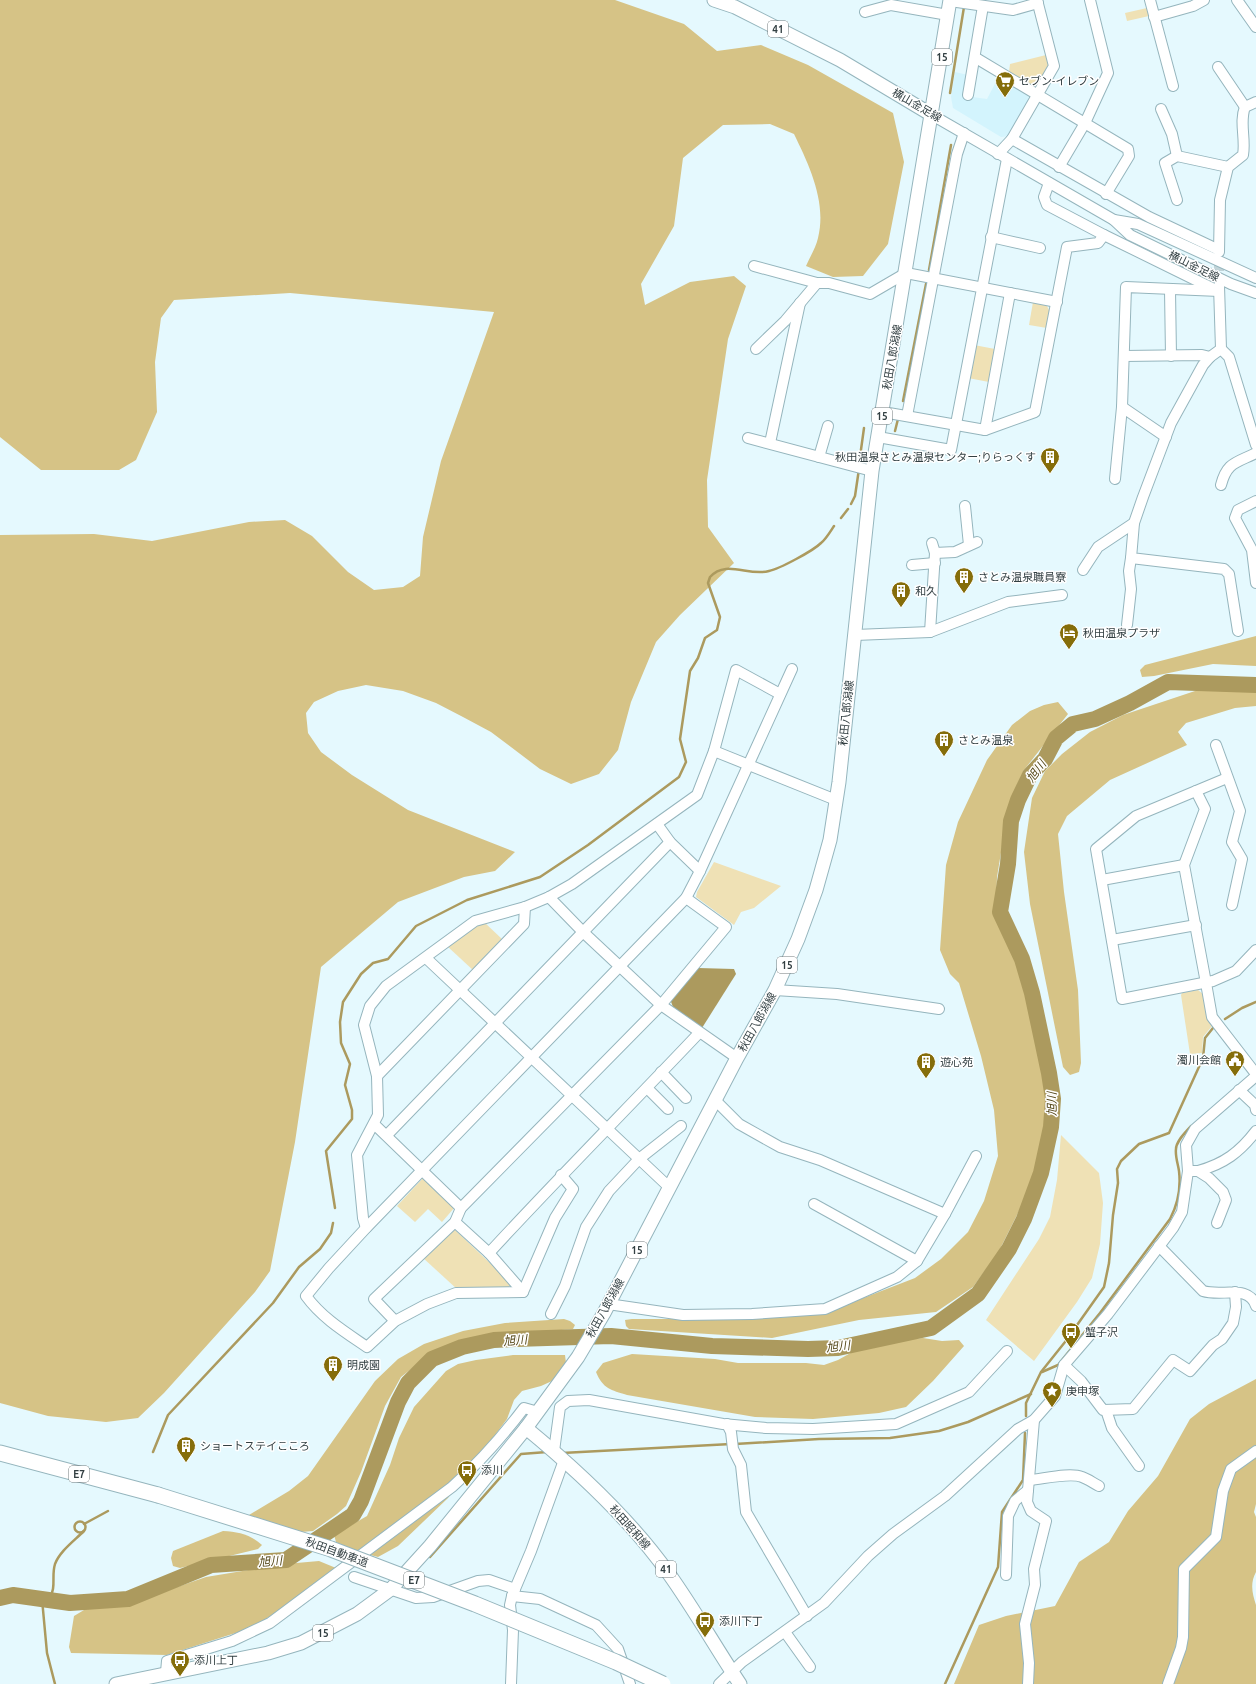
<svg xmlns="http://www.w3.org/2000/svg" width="1256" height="1684" font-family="Ubuntu,'Noto Sans JP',sans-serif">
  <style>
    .built { fill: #d3f4fd }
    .green { fill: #efe1b5 }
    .forest { fill: #d6c386 }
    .water { fill: #ac9a5e }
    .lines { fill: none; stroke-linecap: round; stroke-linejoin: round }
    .stream { stroke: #ac9a5e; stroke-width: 2.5 }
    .river { stroke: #ac9a5e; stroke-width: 16 }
    .minor-tunnel { stroke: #c1d4d8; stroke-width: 10; stroke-dasharray: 10 5; stroke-linecap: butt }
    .minor-casing { stroke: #95b5bd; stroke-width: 12 }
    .major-casing { stroke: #95b5bd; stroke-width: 15 }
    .highway-casing { stroke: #95b5bd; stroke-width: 17 }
    .minor { stroke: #fff; stroke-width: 10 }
    .major { stroke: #fff; stroke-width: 13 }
    .highway { stroke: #fff; stroke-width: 15 }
    .highway-bridge-casing { stroke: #95b5bd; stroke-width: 17; stroke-linecap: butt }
    .highway-bridge { stroke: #fff; stroke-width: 15 }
    .labels { text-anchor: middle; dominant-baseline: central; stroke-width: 3; stroke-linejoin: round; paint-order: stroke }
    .shield { fill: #fff; stroke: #70797b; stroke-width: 1 }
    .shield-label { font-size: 10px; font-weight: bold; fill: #323f42 }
    .poi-label { font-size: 11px; fill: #323f42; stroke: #fff; text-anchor: start }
    .street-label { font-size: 11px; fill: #323f42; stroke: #fff }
    .water-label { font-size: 12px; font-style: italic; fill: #554819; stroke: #fff }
  </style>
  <rect width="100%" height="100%" fill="#e5f9fe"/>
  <path class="built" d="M955 72 968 75 972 97 987 99 999 76 1028 94 1029 101 1009 136 1001 137 953 108 951 97Z"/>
  <g class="green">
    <path d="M1147 8 1149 16 1127 21 1125 13Z"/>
    <path d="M1046 55 1049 66 1038 84 1031 86 1009 72 1010 64Z"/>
    <path d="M1033 302 1046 304 1050 312 1047 328 1029 325Z"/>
    <path d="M974 345 995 349 989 382 968 378Z"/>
    <path d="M714 862 781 886 754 908 741 912 734 925 696 897 697 892Z"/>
    <path d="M484 922 503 940 474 971 447 946 475 925Z"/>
    <path d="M1198 990 1203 994 1209 1021 1212 1026 1203 1037 1202 1053 1190 1054 1181 995 1182 993Z"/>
    <path d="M1061 1135 1099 1173 1103 1203 1100 1244 1092 1278 1077 1302 1034 1361 986 1320 1039 1239 1050 1217 1057 1180Z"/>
    <path d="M423 1178 455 1207 442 1222 428 1209 415 1222 397 1206Z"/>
    <path d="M453 1228 511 1283 508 1290H458L422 1257Z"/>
  </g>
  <g class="forest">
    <path d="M0 0H615L684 24 717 51 761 45 808 65 893 113 904 162 888 244 863 276 833 277 806 266C810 257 816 247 818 238 827 202 809 165 794 134L770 124 723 125 683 158 674 226 641 284 645 305 690 282 734 276 746 286 728 339 707 480 708 527 734 563 680 615 656 642 631 702 618 750 599 774 571 784 540 769 491 732 463 717 436 703 403 691 366 685 338 691 314 702 306 713 308 733 321 752 352 775 408 810 515 852 495 871 464 877 398 902 321 967 295 1142 270 1271 255 1292 164 1393 138 1418 106 1422 48 1416 0 1403V535L94 534 152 541 249 522 285 520 312 536 348 572 374 590 403 587 420 576 423 537 441 461 494 312 290 293 174 300 161 318 155 362 157 412 136 460 119 470H41L0 437Z"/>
    <path d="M1256 636V666L1213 664 1154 676 1142 677 1140 670 1145 665Z"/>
    <path d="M1225 689 1256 690V706L1235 708 1186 723 1178 732 1187 745 1110 780 1067 816 1058 834 1064 892 1078 990 1081 1063 1079 1072 1070 1075 1063 1067 1030 904 1024 852 1032 798 1045 771 1062 754 1090 732 1123 715 1198 690Z"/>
    <path d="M1058 702 1068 714 1024 770 1017 785 1006 822 997 877 996 909 1022 978 1046 1080 1049 1104 1037 1169 1026 1197 998 1253 973 1287 936 1312 859 1320 772 1338 629 1329 626 1326 625 1320 632 1319H731L789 1317 827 1312 915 1278 941 1259 968 1232 984 1201 998 1156 994 1110 981 1056 959 983 950 974 940 950 946 865 958 822 987 760 1012 725 1030 711 1044 705Z"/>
    <path d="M564 1319 570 1321 575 1325 573 1329 502 1335 459 1343 429 1355 401 1377 385 1406 361 1472 346 1506 337 1514 313 1531 301 1532 256 1521 249 1515 289 1491 308 1476 375 1381 398 1359 424 1344 463 1331 505 1323Z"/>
    <path d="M923 1338 942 1341 959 1340 964 1346 933 1381 906 1407 879 1413 813 1419 755 1417 627 1395C611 1390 603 1389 596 1372L603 1363 632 1354 715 1359 738 1363H806L824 1365 838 1360 856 1350 898 1340Z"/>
    <path d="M513 1355H565L566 1363 552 1381 541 1386 522 1391 514 1400 507 1419 448 1498 398 1546 378 1557 349 1549 336 1542 334 1535 367 1516 390 1465 399 1438 414 1407 446 1371 458 1364 476 1360Z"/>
    <path d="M1256 1379V1504L1254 1512 1256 1517V1572C1250 1583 1252 1593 1256 1605V1684H954L979 1625 1006 1616 1055 1606 1079 1562 1109 1542 1128 1511 1158 1476 1190 1419 1209 1404Z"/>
    <path d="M223 1531C238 1532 250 1534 262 1545L258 1549 180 1568 173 1566 171 1558 173 1551Z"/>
    <path d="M319 1561 336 1568 288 1605 251 1628 167 1655 71 1653 69 1647 74 1616 89 1607 131 1603 206 1577 285 1564Z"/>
  </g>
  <path class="water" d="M698 968 734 969 736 974 702 1028 673 1007 670 999Z"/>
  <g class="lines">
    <g class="stream">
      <path d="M950 93 964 7"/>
      <path d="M929 270 951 145"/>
      <path d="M903 401 926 284"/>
      <path d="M895 431 898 419"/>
      <path d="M859 464 864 428"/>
      <path d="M851 504 855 496 859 469"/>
      <path d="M841 518 848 509"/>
      <path d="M1225 1019 1242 1008 1256 1002"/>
      <path d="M335 1208 326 1151 352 1119V1110L345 1085 350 1064 341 1043 340 1022 343 1002 361 974 373 963 388 959 416 926 467 900 540 877 588 845 679 777 686 762 680 739 690 671 698 658 705 638 717 630 720 617 708 583 710 577C726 559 749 577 769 571 779 569 813 551 821 543 826 539 830 532 834 526"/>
      <path d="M1042 1372 1058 1365 1100 1313 1170 1219C1178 1204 1181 1188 1179 1171 1178 1164 1175 1156 1176 1149 1176 1141 1186 1132 1191 1126"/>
      <path d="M1026 1416V1403L1041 1372 1065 1342 1104 1287 1109 1263 1113 1215 1118 1183 1117 1169 1121 1161 1139 1144 1169 1133 1203 1058 1205 1038 1213 1028"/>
      <path d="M735 1444 819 1439 890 1438 939 1431 968 1422 1031 1394"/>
      <path d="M153 1452 168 1415 273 1303 299 1267 320 1249 331 1233 333 1223"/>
      <path d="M562 1453 731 1444"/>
      <circle cx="80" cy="1527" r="5.5"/>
      <path d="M84 1524 108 1511"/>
      <path d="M430 1557 521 1454 547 1452"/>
      <path d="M42 1599 47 1653 55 1684"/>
      <path d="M49 1600C57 1586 51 1577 55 1564 60 1551 74 1541 84 1531"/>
      <path d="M945 1684 998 1567 1002 1512 1023 1480 1025 1433"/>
    </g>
    <path class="river" d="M0 1598 13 1595 70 1603 128 1599 211 1565 286 1560 353 1515 361 1501 398 1402 408 1383 432 1359 462 1347 494 1340 515 1339 611 1336 712 1346 808 1349 838 1348 931 1328 978 1294 1009 1249 1024 1219 1041 1173 1051 1127 1053 1099 1049 1073 1032 993 1022 959 1000 912 1008 864 1011 821 1018 800 1030 775 1045 759 1056 738 1073 724 1095 719 1130 703 1168 682 1256 685"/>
    <path class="minor-tunnel" d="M1219 286V254"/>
    <g class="minor-casing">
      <g id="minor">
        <path d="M1150 0 1173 86"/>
        <path d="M1237 0 1256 27"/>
        <path d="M950 1 1013 10 1038 3"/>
        <path d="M865 12 891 5 948 15"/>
        <path d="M1154 17 1193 6 1204 0"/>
        <path d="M976 58 1128 149 1129 156 1106 194"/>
        <path d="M1218 67 1245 107"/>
        <path d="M968 95 983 6"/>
        <path d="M1161 109 1172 134 1177 156"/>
        <path d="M932 115 1114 220"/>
        <path d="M1012 139 1149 217 1219 250"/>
        <path d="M998 154 1012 139 1054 66 1037 0"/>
        <path d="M1059 167 1085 123 1108 73 1090 0"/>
        <path d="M1049 183 1044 197 1047 205 1104 235 1216 290"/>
        <path d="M1177 200 1165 163 1177 156 1228 167"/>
        <path d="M991 237 1040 248"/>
        <path d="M1219 252 1220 200 1228 167 1243 155C1246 139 1239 122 1245 107L1256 102"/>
        <path d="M754 266 817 283H829L870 294 906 273 1057 302"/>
        <path d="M1256 278 1138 224 1114 220 1130 235 1231 284 1256 293"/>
        <path d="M1219 286 1221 349 1229 357 1256 445"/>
        <path d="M1170 290 1171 356"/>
        <path d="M756 349 785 321 817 283"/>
        <path d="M1221 349 1210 357 1203 365 1171 423 1143 497 1134 523 1131 558 1224 569 1229 574 1238 631"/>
        <path d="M1124 356 1202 355 1210 357"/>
        <path d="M1122 407 1166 437"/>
        <path d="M883 412 985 430 1035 412 1067 247 1098 243 1104 235"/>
        <path d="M907 416 957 154 964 133"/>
        <path d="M985 430 1010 293"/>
        <path d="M878 437 951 450 1007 159"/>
        <path d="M748 438 872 471"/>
        <path d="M770 443 800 303"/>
        <path d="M819 457 828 426"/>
        <path d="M1115 479 1122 407 1126 287 1219 291"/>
        <path d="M1221 485C1227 462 1236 463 1256 453"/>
        <path d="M1256 501 1238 510 1235 518 1252 550 1256 583"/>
        <path d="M965 506 969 545"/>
        <path d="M935 553 955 552 977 542"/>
        <path d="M912 565 935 563"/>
        <path d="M1083 570 1098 547 1134 523"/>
        <path d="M1127 625 1131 589 1129 571 1131 558"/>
        <path d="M930 632 935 553 932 543"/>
        <path d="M855 635 930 632 1008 602 1062 595"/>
        <path d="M1216 745 1240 811 1232 842 1242 859 1232 905"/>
        <path d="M714 751 836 800"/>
        <path d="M1227 778 1136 816 1096 849 1122 999 1213 981 1236 971 1256 950"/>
        <path d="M1196 791 1205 809 1184 865 1206 983 1212 1017 1256 1074"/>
        <path d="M657 824 670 842 700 871"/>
        <path d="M1102 880 1184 865"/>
        <path d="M549 897 583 932 661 1005 737 1058"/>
        <path d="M1112 940 1196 925"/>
        <path d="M426 958 670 1188"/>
        <path d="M775 990 837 994 939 1009"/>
        <path d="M661 1072 686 1098"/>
        <path d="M377 1076 524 924 525 907"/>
        <path d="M647 1088 668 1109"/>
        <path d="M1239 1090 1255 1105 1256 1110"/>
        <path d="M715 1100 739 1124 780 1147 820 1160 945 1214 976 1156"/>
        <path d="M374 1124 461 1208"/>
        <path d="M387 1135 670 842"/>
        <path d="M1188 1171H1198L1209 1178 1223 1192 1226 1200 1217 1223"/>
        <path d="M1198 1171C1224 1164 1240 1152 1256 1131"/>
        <path d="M561 1175 573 1189 555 1218 523 1292 456 1293 427 1304 395 1321 367 1347C345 1332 322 1318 306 1296L329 1268 366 1228 686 898 700 871 792 669"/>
        <path d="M814 1204 917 1261"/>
        <path d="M455 1222 489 1253 523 1292"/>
        <path d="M366 1228 363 1218 357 1155 378 1115 377 1076 364 1025 370 1006 386 986 475 921 525 907 549 897 572 884 697 795 714 751 736 670 780 694"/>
        <path d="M1159 1246 1203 1291C1221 1297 1249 1284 1256 1306"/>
        <path d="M489 1253C558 1178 629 1107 699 1033"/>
        <path d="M608 1304 683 1315 752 1314 825 1309 897 1277 917 1261 945 1214"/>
        <path d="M551 1314 565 1286 586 1227 609 1191 639 1159 681 1126"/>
        <path d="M395 1321 374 1299 455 1222 461 1208 661 1005 726 927 686 898"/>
        <path d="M1064 1365 1081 1381 1103 1410 1133 1409 1173 1360 1190 1371 1213 1345 1222 1339 1233 1323 1236 1307 1235 1292"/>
        <path d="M1106 1410 1112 1428 1139 1466"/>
        <path d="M727 1424 731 1432 733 1449 741 1465 746 1512 807 1616"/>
        <path d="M554 1451 560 1407 568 1401 589 1400 723 1424 766 1428 813 1429 896 1424 969 1392 1007 1351"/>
        <path d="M1030 1480C1043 1479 1070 1472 1082 1477 1088 1479 1093 1483 1099 1486"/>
        <path d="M1006 1575 1008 1516 1015 1501 1028 1490"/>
        <path d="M354 1577 416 1598 433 1597 478 1581 489 1580 515 1589"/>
        <path d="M512 1596 540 1599 596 1625 618 1649 630 1684"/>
        <path d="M785 1632 810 1667"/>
        <path d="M166 1672 167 1661 232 1641 270 1623 452 1487C479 1463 502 1437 524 1408L538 1412"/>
        <path d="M511 1684 513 1630 510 1605 512 1596 531 1551 564 1460"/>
        <path d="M719 1684 742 1662 824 1603 868 1556 893 1534 945 1496 1018 1429 1034 1420 1055 1396 1064 1365 1108 1314 1173 1228 1182 1212 1188 1171 1186 1145 1195 1129 1256 1076"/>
        <path d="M1028 1684 1029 1663 1025 1624 1035 1585 1034 1569 1046 1521 1031 1511 1027 1502 1034 1420"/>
        <path d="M1168 1684 1181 1648 1183 1637 1184 1569 1216 1537 1223 1491 1231 1469 1256 1451"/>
      </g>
    </g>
    <g class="major-casing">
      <g id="major">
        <path d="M714 0 735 7 840 60 932 115"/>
        <path d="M526 1428C577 1470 631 1520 669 1574 694 1609 716 1648 740 1684"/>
        <path d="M116 1684 268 1653 301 1643 357 1614 391 1589 430 1546 526 1428 578 1357 604 1313 737 1058 775 990 798 939 816 890 830 840 839 782 872 471 950 0"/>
      </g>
    </g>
    <g class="highway-casing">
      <path id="highway" d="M0 1453 158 1495"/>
    </g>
    <use href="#minor" class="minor"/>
    <use href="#major" class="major"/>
    <use href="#highway" class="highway"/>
    <g class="highway-bridge-casing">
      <path id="highway-bridge" d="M158 1495 331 1549 475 1604 616 1662 663 1684"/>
    </g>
    <use href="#highway-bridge" class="highway-bridge"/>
  </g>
  <defs>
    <g id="supermarket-pin" transform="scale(1)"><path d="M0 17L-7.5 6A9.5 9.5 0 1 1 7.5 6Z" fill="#856d0a" stroke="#fff"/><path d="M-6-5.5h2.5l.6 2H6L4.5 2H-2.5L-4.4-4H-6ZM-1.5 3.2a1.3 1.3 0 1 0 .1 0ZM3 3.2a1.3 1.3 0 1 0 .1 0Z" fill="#fff"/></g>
    <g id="building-pin" transform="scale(1)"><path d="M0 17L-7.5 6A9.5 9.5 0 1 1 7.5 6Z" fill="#856d0a" stroke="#fff"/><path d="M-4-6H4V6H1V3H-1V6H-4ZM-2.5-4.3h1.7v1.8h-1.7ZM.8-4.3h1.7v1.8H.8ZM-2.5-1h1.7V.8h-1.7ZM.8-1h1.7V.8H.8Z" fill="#fff"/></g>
    <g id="hotel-pin" transform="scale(1)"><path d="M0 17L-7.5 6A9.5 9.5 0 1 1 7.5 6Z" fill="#856d0a" stroke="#fff"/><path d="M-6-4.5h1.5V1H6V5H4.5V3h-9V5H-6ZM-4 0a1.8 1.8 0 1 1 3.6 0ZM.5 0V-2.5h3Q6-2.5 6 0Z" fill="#fff"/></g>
    <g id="civic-pin" transform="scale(1)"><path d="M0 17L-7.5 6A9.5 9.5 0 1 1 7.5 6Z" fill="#856d0a" stroke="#fff"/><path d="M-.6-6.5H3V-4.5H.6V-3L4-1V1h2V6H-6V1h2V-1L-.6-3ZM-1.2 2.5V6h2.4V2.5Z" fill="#fff"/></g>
    <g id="bus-pin" transform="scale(1)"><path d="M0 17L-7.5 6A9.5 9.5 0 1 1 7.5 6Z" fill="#856d0a" stroke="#fff"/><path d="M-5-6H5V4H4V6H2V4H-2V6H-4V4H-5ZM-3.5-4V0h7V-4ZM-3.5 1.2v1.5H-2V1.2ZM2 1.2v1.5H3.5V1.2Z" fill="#fff"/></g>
    <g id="sight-pin" transform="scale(1)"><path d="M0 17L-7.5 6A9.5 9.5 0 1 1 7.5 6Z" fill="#856d0a" stroke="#fff"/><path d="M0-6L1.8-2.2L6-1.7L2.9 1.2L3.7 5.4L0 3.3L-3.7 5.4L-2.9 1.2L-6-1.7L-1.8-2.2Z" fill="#fff"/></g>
  </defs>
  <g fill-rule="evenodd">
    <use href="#supermarket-pin" x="1005" y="81"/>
    <use href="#building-pin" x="1050" y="457"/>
    <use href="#building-pin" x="964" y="577"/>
    <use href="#building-pin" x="901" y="591"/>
    <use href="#hotel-pin" x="1069" y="633"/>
    <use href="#building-pin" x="944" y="740"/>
    <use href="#civic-pin" x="1235" y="1060"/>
    <use href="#building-pin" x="926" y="1062"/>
    <use href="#bus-pin" x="1071" y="1332"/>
    <use href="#building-pin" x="333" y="1365"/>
    <use href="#sight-pin" x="1052" y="1391"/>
    <use href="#building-pin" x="186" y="1446"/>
    <use href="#bus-pin" x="467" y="1470"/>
    <use href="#bus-pin" x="705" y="1621"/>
    <use href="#bus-pin" x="180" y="1660"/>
  </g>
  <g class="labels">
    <g class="shield">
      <rect x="768" y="21" width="20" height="16" rx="3"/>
      <rect x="932" y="49" width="20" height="16" rx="3"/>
      <rect x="872" y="408" width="20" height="16" rx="3"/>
      <rect x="777" y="957" width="20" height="16" rx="3"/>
      <rect x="627" y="1242" width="20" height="16" rx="3"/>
      <rect x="69" y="1466" width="20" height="16" rx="3"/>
      <rect x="656" y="1561" width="20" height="16" rx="3"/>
      <rect x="404" y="1572" width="20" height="16" rx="3"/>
      <rect x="313" y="1625" width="20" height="16" rx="3"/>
    </g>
    <g class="shield-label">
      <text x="778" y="29">41</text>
      <text x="942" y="57">15</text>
      <text x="882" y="416">15</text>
      <text x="787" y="965">15</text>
      <text x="637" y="1250">15</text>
      <text x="79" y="1474">E7</text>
      <text x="666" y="1569">41</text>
      <text x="414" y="1580">E7</text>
      <text x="323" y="1633">15</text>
    </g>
    <g class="poi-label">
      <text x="1019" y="81">セブン-イレブン</text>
      <text x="1036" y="457" text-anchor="end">秋田温泉さとみ温泉センター;りらっくす</text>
      <text x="978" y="577">さとみ温泉職員寮</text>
      <text x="915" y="591">和久</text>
      <text x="1083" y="633">秋田温泉プラザ</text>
      <text x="958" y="740">さとみ温泉</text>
      <text x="1221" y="1060" text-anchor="end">濁川会館</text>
      <text x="940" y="1062">遊心苑</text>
      <text x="1085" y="1332">蟹子沢</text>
      <text x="347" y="1365">明成園</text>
      <text x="1066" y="1391">庚申塚</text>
      <text x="200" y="1446">ショートステイこころ</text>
      <text x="481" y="1470">添川</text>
      <text x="719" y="1621">添川下丁</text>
      <text x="194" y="1660">添川上丁</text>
    </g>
    <g class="street-label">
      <text transform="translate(917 105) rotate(30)">横山金足線</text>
      <text transform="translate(1194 266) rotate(26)">横山金足線</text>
      <text transform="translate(892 357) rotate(-80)">秋田八郎潟線</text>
      <text transform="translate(846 713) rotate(-84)">秋田八郎潟線</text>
      <text transform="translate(757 1022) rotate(-61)">秋田八郎潟線</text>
      <text transform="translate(605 1308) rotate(-61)">秋田八郎潟線</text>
      <text transform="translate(630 1527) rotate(48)">秋田昭和線</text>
      <text transform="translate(337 1552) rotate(20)">秋田自動車道</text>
    </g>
    <g class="water-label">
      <text transform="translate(1036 771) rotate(-53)">旭川</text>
      <text transform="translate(1051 1104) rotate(-90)">旭川</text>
      <text transform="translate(515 1340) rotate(-5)">旭川</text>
      <text transform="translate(838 1346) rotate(-6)">旭川</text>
      <text transform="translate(270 1561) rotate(-5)">旭川</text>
    </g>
  </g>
</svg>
